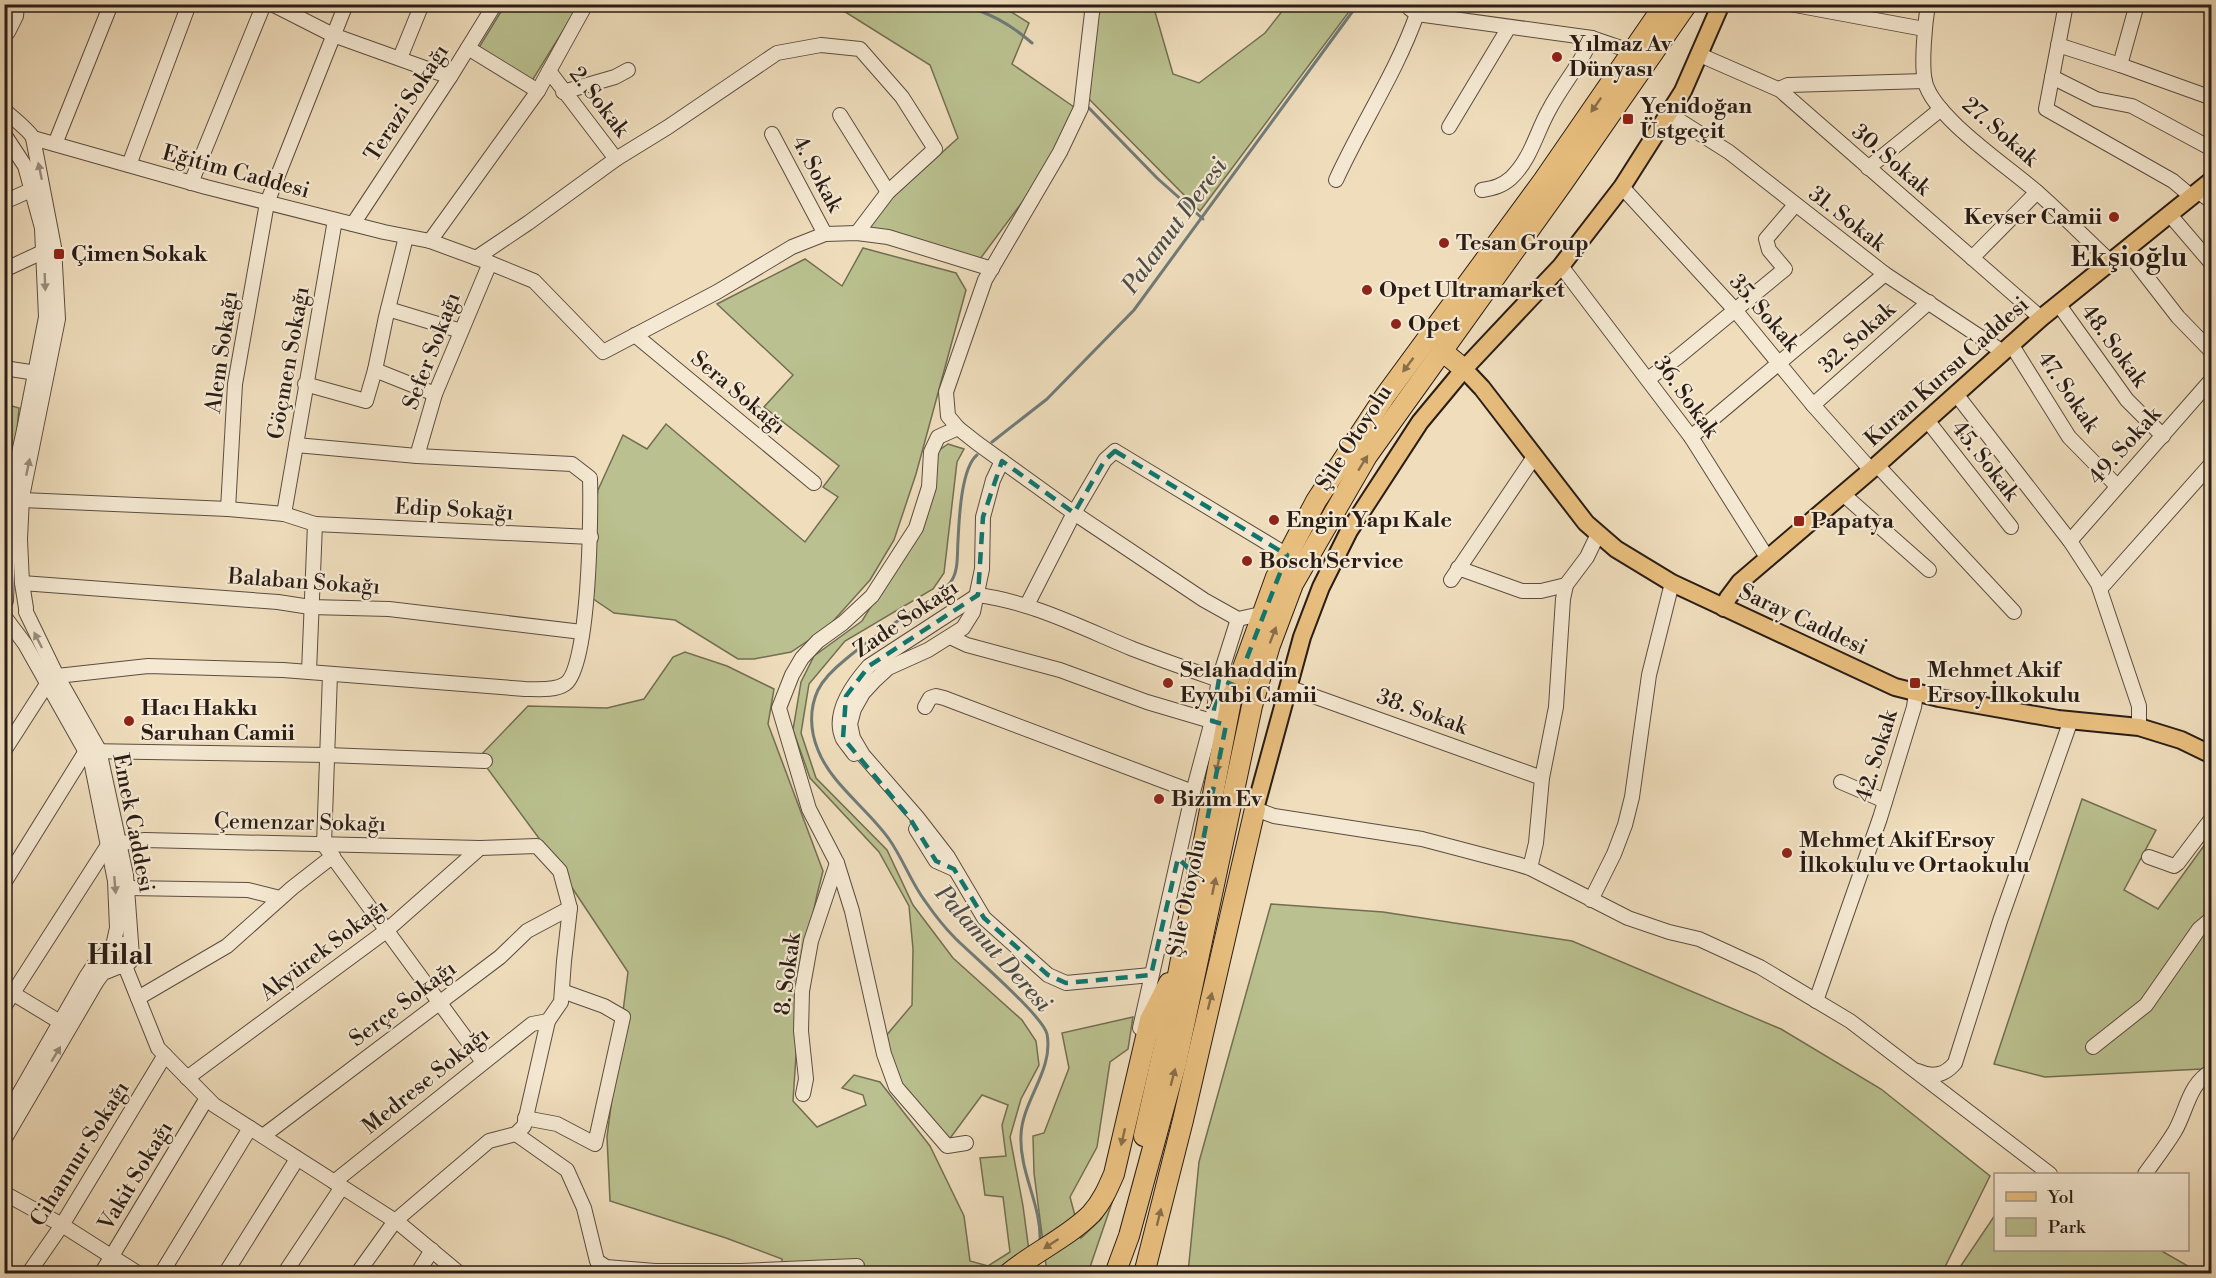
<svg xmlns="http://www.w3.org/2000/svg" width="2216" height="1278" font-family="'Libre Bodoni',serif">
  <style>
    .green { fill: #bac08f; stroke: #726e52; stroke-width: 1.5 }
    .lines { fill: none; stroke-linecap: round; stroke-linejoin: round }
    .stream { stroke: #6f7b78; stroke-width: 3 }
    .minor-casing { stroke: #5b4d40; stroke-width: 16 }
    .major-casing { stroke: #2a1d16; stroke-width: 20 }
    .highway-casing { stroke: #2a1d16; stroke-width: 22 }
    .minor { stroke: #f5e9d3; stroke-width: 14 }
    .major { stroke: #e8be7e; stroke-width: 16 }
    .highway { stroke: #e8be7e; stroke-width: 20 }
    .oneway { fill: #896e4a }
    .oneway2 { fill: #9a8d7e }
    .marked { fill: none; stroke: #0f766e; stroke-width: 4.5; stroke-dasharray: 12 8; stroke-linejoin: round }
    .poi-dot { fill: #8f2418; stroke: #f5e9d3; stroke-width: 2 }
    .labels { text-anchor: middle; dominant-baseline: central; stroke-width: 4.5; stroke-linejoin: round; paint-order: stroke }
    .poi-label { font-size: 22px; font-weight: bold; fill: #2a1d16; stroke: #f5e9d3; text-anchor: start }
    .street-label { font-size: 22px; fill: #2a1d16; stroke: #f5e9d3 }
    .water-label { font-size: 24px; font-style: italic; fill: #4c4c47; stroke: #f5e9d3 }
    .district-label { font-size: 28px; font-weight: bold; fill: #2a1d16; stroke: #f5e9d3 }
  </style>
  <rect width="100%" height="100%" fill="#efddbc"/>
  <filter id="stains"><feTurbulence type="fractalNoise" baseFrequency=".00333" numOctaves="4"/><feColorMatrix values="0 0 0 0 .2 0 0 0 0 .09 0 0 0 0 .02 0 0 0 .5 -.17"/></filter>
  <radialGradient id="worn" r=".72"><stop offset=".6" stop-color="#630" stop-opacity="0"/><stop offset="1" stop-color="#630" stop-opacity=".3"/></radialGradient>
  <g class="green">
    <path d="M505 5H579L530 84 478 49Z"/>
    <path d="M834 5H1000L1029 23 1012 64 1074 107 1066 143 977 263 959 264 863 224 958 138 930 65Z"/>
    <path d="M1089 5H1153L1173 74 1199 83 1265 33 1287 5H1354L1200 211 1086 96Z"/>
    <path d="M863 248 956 273 966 290 916 474 894 540 870 580 827 628 791 652 754 659H738L675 620 614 613 583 592 598 490 623 435 647 449 666 424 805 542 838 497 823 487 839 466 764 407 793 375 717 304 805 259 842 286Z"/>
    <path d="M5 404 19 408 5 568Z"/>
    <path d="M948 444 964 449 957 462 944 573 933 589 845 641 809 684 801 733 816 778 887 850 913 905 953 958 1022 1020 1036 1041 1039 1065 1021 1099 1010 1137 1023 1206 1031 1266 1029 1273H782V1259L726 1238 610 1201 607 1137 628 972 541 841 479 757 528 706 607 708 644 699 673 657 685 652 727 666 774 689 768 724 823 871C802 947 798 1024 793 1101L817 1127 866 1105 863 1095 842 1088 854 1075 880 1082 930 1146 964 1216 970 1261 988 1266 1010 1252 1003 1197 985 1195 980 1158 1006 1156 1002 1125 1008 1105 982 1095 948 1141 899 1087 885 1037 912 1005 913 949 909 906 879 852 810 778 793 730 801 682 814 656 862 621 926 519 938 451Z"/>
    <path d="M2082 799 2156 830 2124 890 2158 909 2211 836 2212 932 2209 934 2212 938 2211 1064 2202 1069 2045 1077 1994 1064Z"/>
    <path d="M1271 904 1383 912 1572 941 1781 1029 1881 1089 1990 1176 1942 1273H1188L1199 1162Z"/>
    <path d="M1133 1017 1128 1049 1110 1062 1097 1147 1070 1197 1081 1238 1101 1219 1117 1188 1088 1273H1047L1034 1173 1033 1136 1044 1133 1069 1068 1062 1033Z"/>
    <path d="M1995 1215 1996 1250H2160L2200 1273H1956Z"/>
  </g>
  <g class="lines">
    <g class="stream">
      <path d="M961 4C990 14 1008 22 1032 43"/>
      <path d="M1089 108 1157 178 1203 219"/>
      <path d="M992 442 1047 399 1134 310 1358 4"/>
      <path d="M977 455C961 468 959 520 958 541 957 554 959 572 950 583 939 596 923 605 908 614 887 628 866 642 846 659 836 667 824 678 818 690 809 709 810 731 818 750 831 784 868 809 889 839 903 859 911 882 925 901 934 914 944 927 955 938 972 955 1043 1016 1047 1034 1054 1070 1022 1101 1021 1135 1019 1172 1042 1206 1040 1242"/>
      <path d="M1034 1274 1036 1264"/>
    </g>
    <g class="minor-casing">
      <g id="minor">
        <path d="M272 4 333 35 450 77"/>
        <path d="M1093 4 1081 108 1060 152 985 280 946 392 948 416 958 428 977 443 1074 513 1204 600 1238 619 1261 614"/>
        <path d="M1408 4 1409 8 1417 14 1592 38 1633 52"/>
        <path d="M1790 4 1924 29"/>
        <path d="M1928 4C1925 23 1921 64 1925 82 1934 118 2009 167 2038 193 2063 215 2086 239 2111 262"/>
        <path d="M2066 4 2046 109 2173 181 2192 197"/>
        <path d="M2137 4 2120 65 2212 98"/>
        <path d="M4 34 8 32 16 16 17 4"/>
        <path d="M2058 45 2120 65"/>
        <path d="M468 48 538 91"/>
        <path d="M1700 55 1780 90 2041 318"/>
        <path d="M400 58 422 4"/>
        <path d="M549 71 616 159"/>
        <path d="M2052 77 2096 99 2132 106 2212 149"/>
        <path d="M1779 89 1788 85 1925 81"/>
        <path d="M563 92 615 77 628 70"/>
        <path d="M4 110C11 116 31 132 33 138L54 247 58 319 22 497 20 539 22 583 26 608"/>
        <path d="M1669 114 1729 152 1885 274 2003 352"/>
        <path d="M840 115 888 192"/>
        <path d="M1449 127 1509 27"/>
        <path d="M4 134 25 166 42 228 46 317 24 430 10 494 6 601"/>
        <path d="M772 134 825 234"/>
        <path d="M33 138 206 187 384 232 430 241 490 263 534 281 603 352 717 292 792 247 825 234 857 233 888 237 992 269"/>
        <path d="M55 144 111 4"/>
        <path d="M129 165 189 4"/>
        <path d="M1868 168 1941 109"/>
        <path d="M1336 180C1362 123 1396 73 1417 14"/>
        <path d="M191 183 264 4"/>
        <path d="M1622 187 1735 310 1813 405 1871 470"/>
        <path d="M1482 190C1494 188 1502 186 1511 178 1531 159 1536 133 1549 110 1562 85 1581 64 1592 38"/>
        <path d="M2198 191 2212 202"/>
        <path d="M4 202 31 190"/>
        <path d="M2170 215 2212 264"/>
        <path d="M353 224 450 77 495 4"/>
        <path d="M406 237 386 317 375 370 435 394"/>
        <path d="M430 241 538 91 586 4"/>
        <path d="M2126 250 2178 317 2212 352"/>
        <path d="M476 258 528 223 616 159 668 127 777 53 821 45 860 49 902 97 935 149 888 192 857 233"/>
        <path d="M1972 258 2037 192"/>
        <path d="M1561 266 1691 437 1768 559"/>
        <path d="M4 270 49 249"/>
        <path d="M2059 305 2127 400 2163 436"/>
        <path d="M388 309 461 331"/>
        <path d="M635 335 814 483"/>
        <path d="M2011 344 2069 437 2117 486"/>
        <path d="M4 368 43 374"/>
        <path d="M1648 379 1678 357 1785 269 1769 250 1766 239 1795 205"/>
        <path d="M305 384 366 401 375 370"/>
        <path d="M1956 394 2070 541 2098 584 2139 706V727"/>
        <path d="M1813 405 1929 302"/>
        <path d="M1927 420 2011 527"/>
        <path d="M958 428 938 437 931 452 929 487 916 528 872 596 843 623 818 641 802 658 792 675 779 708 809 809 837 863 852 911 884 1054 896 1087 947 1146 966 1143"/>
        <path d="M1691 437 1885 274"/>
        <path d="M417 456 435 394 490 263"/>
        <path d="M1002 461 993 480 983 517 982 569 973 612 963 628 928 650 888 668 875 680 863 693 854 709 850 724 853 738 863 755 917 817 948 857 984 918 1048 975 1066 983 1151 975"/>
        <path d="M1877 465 2014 612"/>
        <path d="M1844 495 1929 570"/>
        <path d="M22 500 228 509 284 514 315 524 309 672"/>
        <path d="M228 509 235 384 267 203 346 4"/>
        <path d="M284 514 335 220"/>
        <path d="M315 524 591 537"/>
        <path d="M2070 541 2212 379"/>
        <path d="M1458 568 1522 591H1541L1566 585"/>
        <path d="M1451 580 1534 457"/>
        <path d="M22 583 278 602 310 607 389 609 582 632"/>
        <path d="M2100 589 2212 463"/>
        <path d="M1027 605 1074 513 1105 460 1115 451 1287 555"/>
        <path d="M26 612 57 676 99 750 126 875 132 956 130 962 122 967 114 966 109 960 110 949 116 944H124L132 952"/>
        <path d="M4 616 25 644 91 761 115 881 117 928 113 946"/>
        <path d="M950 637 967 645 1060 670 1147 702 1218 723"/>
        <path d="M330 674 324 845 483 1062"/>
        <path d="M1288 687 1542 778"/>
        <path d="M925 707 930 698 936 696 944 698 1193 792"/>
        <path d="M4 751 47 684 57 676 148 666 283 670 525 689C537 689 555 691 565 684 590 669 591 510 590 478L572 464 417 456 296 445"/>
        <path d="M854 754C851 749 846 744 843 739 831 713 853 684 869 666L978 595C1032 602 1082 628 1133 649 1167 662 1202 674 1236 686"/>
        <path d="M1841 782 1885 801"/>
        <path d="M1255 809 1274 816 1422 839 1517 864 1530 868 1628 918 1669 932 1699 939 1760 967 1850 1021 2050 1174"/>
        <path d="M916 829 936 861 954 869"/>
        <path d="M2149 857 2174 866 2178 863 2212 818"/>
        <path d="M1530 868 1536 843 1542 778 1556 707 1563 599 1566 585 1587 557 1598 534"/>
        <path d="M4 883 86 751 327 755 485 761"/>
        <path d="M127 888 248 890 280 898"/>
        <path d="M1591 900 1614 854 1625 825 1632 797 1649 675 1672 583"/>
        <path d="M125 966 158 1048 214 1105 400 1224 460 1274"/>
        <path d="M4 988 60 1022"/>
        <path d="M138 998 227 946 292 888 333 856"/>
        <path d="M1816 1001 1880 818 1914 707 1916 693"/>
        <path d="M4 1007 108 845 145 840 480 848 537 846 560 871 570 908 564 961 561 1002 548 1021 524 1126 516 1134 489 1141 395 1221 357 1274"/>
        <path d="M1140 1028 1193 792 1212 721 1219 679 1238 619"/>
        <path d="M2093 1047 2146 1005 2199 929 2212 918"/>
        <path d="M1918 1071C1933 1078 1945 1075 1955 1063L2000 921 2071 720"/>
        <path d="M187 1078 386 931 480 848"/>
        <path d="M803 1094 806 1079 801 1031 802 991 811 941 837 863"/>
        <path d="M525 1118 557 1124 595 1144 623 1017 604 1006 562 991"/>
        <path d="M4 1120 86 977 94 965 110 949"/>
        <path d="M516 1134 567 1170 584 1208 597 1261 606 1267 655 1271H741L857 1266"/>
        <path d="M263 1136 500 957 527 931 570 908"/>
        <path d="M4 1140 97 981 103 973 118 967"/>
        <path d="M2145 1174C2155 1160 2166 1146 2175 1131 2187 1110 2189 1083 2212 1071"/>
        <path d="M334 1182 532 1024 548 1021"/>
        <path d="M4 1193 62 1225 139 1274"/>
        <path d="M28 1274 62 1225 165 1055"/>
        <path d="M101 1274 207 1098"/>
        <path d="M161 1274 250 1128"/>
        <path d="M225 1274 297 1159"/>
        <path d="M284 1274 342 1187"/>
        <path d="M417 1274 432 1250"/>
      </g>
    </g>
    <g class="major-casing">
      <g id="major">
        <path d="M1464 369 1482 388 1586 523 1616 549 1672 583 1895 687 1939 698 2058 719 2139 727 2181 740 2212 755"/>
        <path d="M1724 608 1728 598 1740 582 1877 465 2041 318 2212 180"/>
        <path d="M1255 809 1302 637 1321 587 1349 531 1420 422 1464 369 1561 266 1622 187 1683 91 1721 4"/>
      </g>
    </g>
    <g class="highway-casing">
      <g id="highway">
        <path d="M1442 351 1464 369"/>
        <path d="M1144 1136 1165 1042 1231 701 1276 577 1316 501 1385 396 1543 181 1665 4"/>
        <path d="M1008 1274C1034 1252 1067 1238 1091 1214 1102 1202 1108 1188 1114 1174L1150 1020 1169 983"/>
        <path d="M1115 1274 1129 1236 1176 1063 1252 706 1270 645 1293 584 1367 456 1562 184 1687 4"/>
        <path d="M1144 1274 1183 1120 1255 809"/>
      </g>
    </g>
    <use href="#minor" class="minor"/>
    <use href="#major" class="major"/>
    <use href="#highway" class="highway"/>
  </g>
  <defs><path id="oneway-solid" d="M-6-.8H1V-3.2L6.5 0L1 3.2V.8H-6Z" transform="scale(1.5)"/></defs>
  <g class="oneway">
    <use href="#oneway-solid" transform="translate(1596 105) rotate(125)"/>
    <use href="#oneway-solid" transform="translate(1408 365) rotate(127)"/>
    <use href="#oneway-solid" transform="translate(1363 463) rotate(-58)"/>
    <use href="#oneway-solid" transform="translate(1273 635) rotate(-69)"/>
    <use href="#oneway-solid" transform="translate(1218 764) rotate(101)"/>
    <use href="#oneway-solid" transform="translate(1214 886) rotate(-78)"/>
    <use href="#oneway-solid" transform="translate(1210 1001) rotate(-76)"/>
    <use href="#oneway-solid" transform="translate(1173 1077) rotate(-75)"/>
    <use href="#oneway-solid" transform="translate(1123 1137) rotate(103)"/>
    <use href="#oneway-solid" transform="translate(1159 1217) rotate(-76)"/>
    <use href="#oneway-solid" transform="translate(1051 1244) rotate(147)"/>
  </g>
  <g class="oneway2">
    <use href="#oneway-solid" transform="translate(40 171) rotate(-102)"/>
    <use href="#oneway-solid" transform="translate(45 282) rotate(88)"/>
    <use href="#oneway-solid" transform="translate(28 467) rotate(-78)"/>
    <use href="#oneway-solid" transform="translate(38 640) rotate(-117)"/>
    <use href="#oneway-solid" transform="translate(115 885) rotate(85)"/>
    <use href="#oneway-solid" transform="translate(56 1054) rotate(-59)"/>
  </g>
  <path class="marked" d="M1115 451 1287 555 1236 686 1219 679 1212 721 1226 725 1196 876 1178 858 1151 975 1066 983 1048 975 984 918 954 869 936 861 909 817 843 738 846 696 869 666 978 595 983 517 1002 461 1074 513 1105 460Z"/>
  <g class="poi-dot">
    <circle cx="1557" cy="57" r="6"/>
    <rect x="1622" y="113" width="12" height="12" rx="3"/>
    <circle cx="2114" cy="217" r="6"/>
    <circle cx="1444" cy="243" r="6"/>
    <rect x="53" y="248" width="12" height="12" rx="3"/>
    <circle cx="1367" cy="290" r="6"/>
    <circle cx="1396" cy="324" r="6"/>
    <circle cx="1274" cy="520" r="6"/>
    <rect x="1793" y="515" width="12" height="12" rx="3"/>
    <circle cx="1247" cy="561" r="6"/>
    <circle cx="1168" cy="683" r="6"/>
    <rect x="1909" y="677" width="12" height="12" rx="3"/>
    <circle cx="129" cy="721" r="6"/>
    <circle cx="1159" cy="799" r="6"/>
    <circle cx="1787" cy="853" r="6"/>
  </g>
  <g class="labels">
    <g class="poi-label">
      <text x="1569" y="44">Yılmaz Av<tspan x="1569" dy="25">Dünyası</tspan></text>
      <text x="1640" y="106">Yenidoğan<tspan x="1640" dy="25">Üstgeçit</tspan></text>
      <text x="2102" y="217" text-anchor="end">Kevser Camii</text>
      <text x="1456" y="243">Tesan Group</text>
      <text x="71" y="254">Çimen Sokak</text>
      <text x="1379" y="290">Opet Ultramarket</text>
      <text x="1408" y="324">Opet</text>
      <text x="1286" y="520">Engin Yapı Kale</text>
      <text x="1811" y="521">Papatya</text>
      <text x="1259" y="561">Bosch Service</text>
      <text x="1180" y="670">Selahaddin<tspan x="1180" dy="25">Eyyubi Camii</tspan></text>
      <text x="1927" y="670">Mehmet Akif<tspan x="1927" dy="25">Ersoy İlkokulu</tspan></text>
      <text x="141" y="708">Hacı Hakkı<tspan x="141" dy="25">Saruhan Camii</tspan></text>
      <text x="1171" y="799">Bizim Ev</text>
      <text x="1799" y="840">Mehmet Akif Ersoy<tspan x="1799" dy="25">İlkokulu ve Ortaokulu</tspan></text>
    </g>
    <g class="street-label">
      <text transform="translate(599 102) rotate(52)">2. Sokak</text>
      <text transform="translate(407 103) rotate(-57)">Terazi Sokağı</text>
      <text transform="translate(2000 132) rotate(41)">27. Sokak</text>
      <text transform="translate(1891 160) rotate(41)">30. Sokak</text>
      <text transform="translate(236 172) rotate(15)">Eğitim Caddesi</text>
      <text transform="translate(817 174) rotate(62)">4. Sokak</text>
      <text transform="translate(1847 219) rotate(38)">31. Sokak</text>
      <text transform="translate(1764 313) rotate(49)">35. Sokak</text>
      <text transform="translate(1857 338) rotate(-42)">32. Sokak</text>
      <text transform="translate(2114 346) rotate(54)">48. Sokak</text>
      <text transform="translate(432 351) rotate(-69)">Sefer Sokağı</text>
      <text transform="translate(222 352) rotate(-82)">Alem Sokağı</text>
      <text transform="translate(289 363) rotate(-80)">Göçmen Sokağı</text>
      <text transform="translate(1947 372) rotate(-42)">Kuran Kursu Caddesi</text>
      <text transform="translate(2068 392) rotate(56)">47. Sokak</text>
      <text transform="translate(738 393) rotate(40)">Sera Sokağı</text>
      <text transform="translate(1686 397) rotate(54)">36. Sokak</text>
      <text transform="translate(1354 438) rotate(-57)">Şile Otoyolu</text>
      <text transform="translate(2125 446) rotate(-48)">49. Sokak</text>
      <text transform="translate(1985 461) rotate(52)">45. Sokak</text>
      <text transform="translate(454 510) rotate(3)">Edip Sokağı</text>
      <text transform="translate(304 582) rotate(4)">Balaban Sokağı</text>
      <text transform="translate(906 619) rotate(-34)">Zade Sokağı</text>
      <text transform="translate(1803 620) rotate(25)">Saray Caddesi</text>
      <text transform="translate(1422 712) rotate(20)">38. Sokak</text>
      <text transform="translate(1877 756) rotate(-73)">42. Sokak</text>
      <text transform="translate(133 823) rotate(79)">Emek Caddesi</text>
      <text transform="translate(300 823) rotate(1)">Çemenzar Sokağı</text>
      <text transform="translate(1187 898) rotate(-78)">Şile Otoyolu</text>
      <text transform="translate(324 950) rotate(-37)">Akyürek Sokağı</text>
      <text transform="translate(788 974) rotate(-82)">8. Sokak</text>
      <text transform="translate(403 1004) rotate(-37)">Serçe Sokağı</text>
      <text transform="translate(426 1081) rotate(-39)">Medrese Sokağı</text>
      <text transform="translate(80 1154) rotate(-58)">Cihannur Sokağı</text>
      <text transform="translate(136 1176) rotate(-59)">Vakit Sokağı</text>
    </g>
    <g class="water-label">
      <text transform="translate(1175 226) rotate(-54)">Palamut Deresi</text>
      <text transform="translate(993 949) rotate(48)">Palamut Deresi</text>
    </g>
    <g class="district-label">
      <text x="2129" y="257">Ekşioğlu</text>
      <text x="120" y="955">Hilal</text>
    </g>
  </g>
  <rect width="2216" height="1278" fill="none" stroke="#efddbc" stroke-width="24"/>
  <rect x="6" y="6" width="2204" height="1266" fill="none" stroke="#2a1d16" stroke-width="3"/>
  <rect x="12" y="12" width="2192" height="1254" fill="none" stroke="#2a1d16" stroke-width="1.5"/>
  <rect x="1994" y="1173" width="195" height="78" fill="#f5e9d3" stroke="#a49787" stroke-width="1.5"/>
  <rect x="2006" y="1192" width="30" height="9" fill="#e8be7e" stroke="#a49787" stroke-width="1.5"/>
  <text x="2048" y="1203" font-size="18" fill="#2a1d16">Yol</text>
  <rect x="2006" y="1218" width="30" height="18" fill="#bac08f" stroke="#a49787" stroke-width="1.5"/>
  <text x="2048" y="1233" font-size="18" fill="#2a1d16">Park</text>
  <rect width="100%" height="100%" filter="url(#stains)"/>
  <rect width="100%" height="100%" fill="url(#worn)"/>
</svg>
